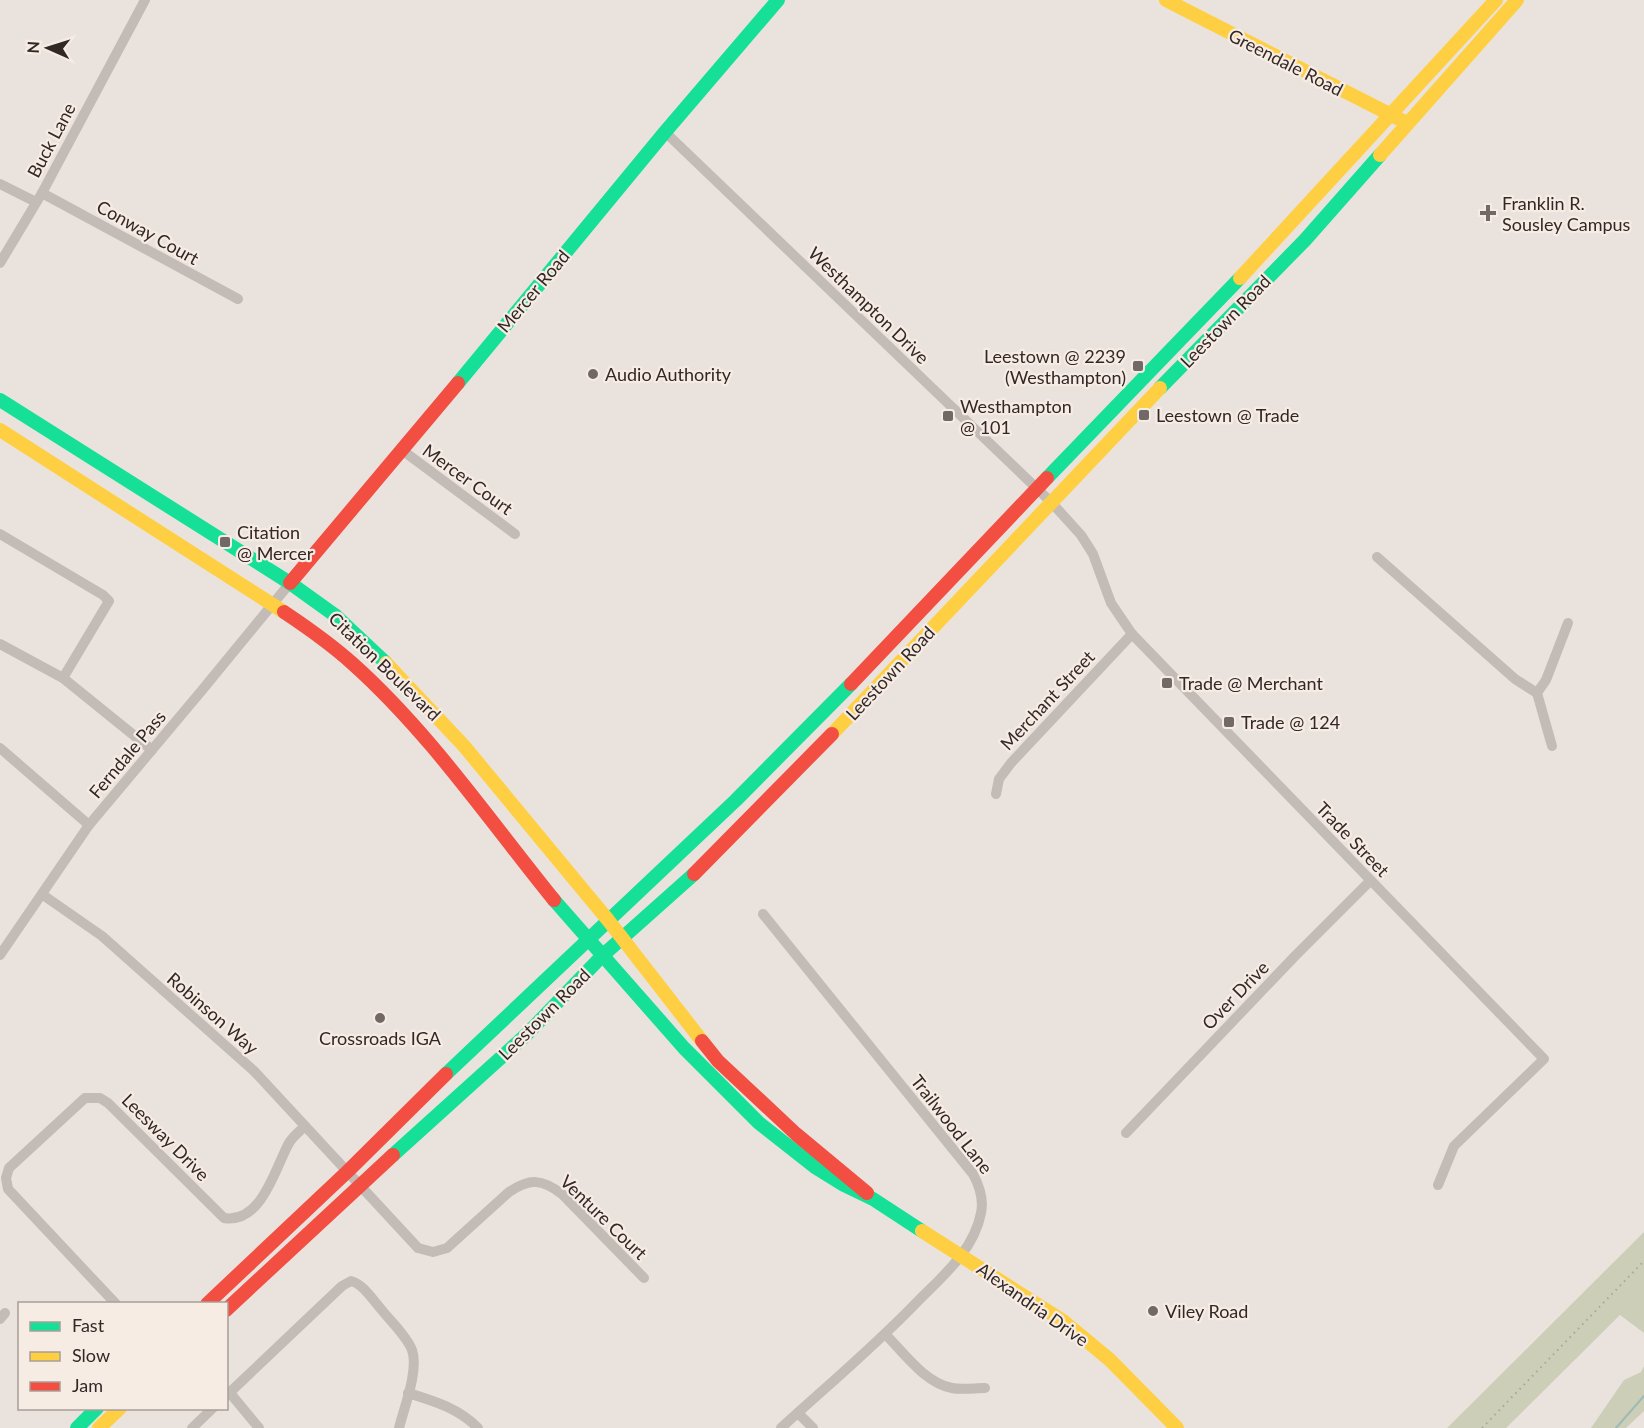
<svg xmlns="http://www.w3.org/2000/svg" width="1644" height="1428" font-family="Lato,sans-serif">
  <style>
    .green { fill: #ccceb8 }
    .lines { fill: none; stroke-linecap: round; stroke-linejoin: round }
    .stream { stroke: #9cbab6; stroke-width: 2 }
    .street { stroke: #c2bbb6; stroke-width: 10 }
    .fast { stroke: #16e098; stroke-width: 14 }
    .slow { stroke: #ffcf43; stroke-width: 14 }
    .jam { stroke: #f24e42; stroke-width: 14 }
    .rail { stroke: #aaa4a1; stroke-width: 2; stroke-dasharray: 1.5 4.5; stroke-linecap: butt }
    .poi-dot { fill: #726966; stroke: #f7ece4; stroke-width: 2 }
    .labels { text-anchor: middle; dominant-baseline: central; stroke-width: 4.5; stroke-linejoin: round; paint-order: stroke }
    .street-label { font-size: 18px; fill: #322826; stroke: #f7ece4 }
    .poi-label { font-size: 18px; fill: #322826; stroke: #f7ece4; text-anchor: start }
  </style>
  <rect width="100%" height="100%" fill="#eae3dd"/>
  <g class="green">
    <path d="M1644 1232V1333L1620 1315 1506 1428H1447Z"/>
    <path d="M1644 1366V1411L1626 1428H1591L1624 1380 1641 1372Z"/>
  </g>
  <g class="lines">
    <path class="stream" d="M1616 1428 1644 1396"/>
    <g class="street">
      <path d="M665 132 1051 502 1081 535 1093 554 1111 603 1132 634 1544 1059 1454 1146 1438 1185"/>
      <path d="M0 184 36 202"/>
      <path d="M42 193 238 299"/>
      <path d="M0 263 42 193 145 0"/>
      <path d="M402 450 515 534"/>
      <path d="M0 534 103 595 109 601 63 678"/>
      <path d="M1377 557 1515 679 1537 693"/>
      <path d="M0 644 63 678 152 750"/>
      <path d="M1552 746 1537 693 1546 680 1568 623"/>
      <path d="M0 748 89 825"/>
      <path d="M996 794 999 779 1011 763 1132 634"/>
      <path d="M43 895 102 936 254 1071 418 1248 433 1252 447 1248 509 1192C530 1178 542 1179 562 1194L644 1278"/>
      <path d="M763 914 973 1174C980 1187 984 1199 981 1213 974 1250 943 1276 918 1301 875 1346 827 1386 781 1428"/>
      <path d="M0 955 89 825 203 689 290 583"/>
      <path d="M1126 1133 1296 955 1370 881"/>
      <path d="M116 1304 8 1189 6 1178 9 1168 85 1098H100L108 1103 224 1218C262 1224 275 1168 289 1143 293 1136 300 1131 305 1126"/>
      <path d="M0 1319 5 1313"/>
      <path d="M886 1335C904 1353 925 1383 952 1388 962 1390 975 1388 985 1388"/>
      <path d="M230 1393 259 1428"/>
      <path d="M408 1393C434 1401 458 1408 478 1428"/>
      <path d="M226 1396 342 1286 351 1281C363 1284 372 1299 381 1309 391 1322 406 1335 412 1350 419 1370 404 1408 399 1428"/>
      <path d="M798 1413 813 1428"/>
      <path d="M192 1428 213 1408"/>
    </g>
    <g class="fast">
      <path d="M458 383 665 132 778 0"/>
      <path d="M1160 388 1305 240 1380 155"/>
      <path d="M0 400 290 583 336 616 386 663"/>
      <path d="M1047 478 1240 278"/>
      <path d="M554 900 684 1048 759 1123 815 1167 844 1185 873 1199 922 1231"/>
      <path d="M446 1074 736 800 851 684"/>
      <path d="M393 1155 527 1034 602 956 694 874"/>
      <path d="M77 1428 97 1408"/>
    </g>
    <g class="slow">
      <path d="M1166 0 1407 123"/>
      <path d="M1380 155 1517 0"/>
      <path d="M1240 278 1496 0"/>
      <path d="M0 430 284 612"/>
      <path d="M386 663 464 746 608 920 702 1041"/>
      <path d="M832 734 1160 388"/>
      <path d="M922 1231 1063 1321 1110 1360 1177 1428"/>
      <path d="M99 1428 120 1408"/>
    </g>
    <g class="jam">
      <path d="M290 583 458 383"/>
      <path d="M284 612C308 628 332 645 353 664 430 733 489 820 554 900"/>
      <path d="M851 684 1047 478"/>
      <path d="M694 874 832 734"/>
      <path d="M702 1041 718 1061 796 1134 867 1193"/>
      <path d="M207 1304 348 1171 446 1074"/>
      <path d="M226 1310 393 1155"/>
    </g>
    <path class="rail" d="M1482 1428 1644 1261"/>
  </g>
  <g class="poi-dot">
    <path d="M1485 204h6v6h6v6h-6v6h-6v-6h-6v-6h6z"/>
    <rect x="1132" y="360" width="12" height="12" rx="3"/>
    <circle cx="593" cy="374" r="6"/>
    <rect x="1138" y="409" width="12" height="12" rx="3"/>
    <rect x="942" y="410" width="12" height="12" rx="3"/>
    <rect x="219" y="536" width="12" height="12" rx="3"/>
    <rect x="1161" y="677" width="12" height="12" rx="3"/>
    <rect x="1223" y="716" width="12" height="12" rx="3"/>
    <circle cx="380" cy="1018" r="6"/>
    <circle cx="1153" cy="1311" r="6"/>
  </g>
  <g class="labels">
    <g class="street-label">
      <text transform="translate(1286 62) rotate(27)">Greendale Road</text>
      <text transform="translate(51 140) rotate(-62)">Buck Lane</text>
      <text transform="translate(148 232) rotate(29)">Conway Court</text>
      <text transform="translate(533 291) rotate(-50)">Mercer Road</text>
      <text transform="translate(869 305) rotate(44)">Westhampton Drive</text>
      <text transform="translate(1225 321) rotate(-46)">Leestown Road</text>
      <text transform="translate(468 479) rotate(36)">Mercer Court</text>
      <text transform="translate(385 666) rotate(44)">Citation Boulevard</text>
      <text transform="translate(890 673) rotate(-47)">Leestown Road</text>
      <text transform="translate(1047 700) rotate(-47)">Merchant Street</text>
      <text transform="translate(127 754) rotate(-50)">Ferndale Pass</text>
      <text transform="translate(1353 839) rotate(46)">Trade Street</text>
      <text transform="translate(1235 995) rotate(-46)">Over Drive</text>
      <text transform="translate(213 1013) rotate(41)">Robinson Way</text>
      <text transform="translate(544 1014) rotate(-45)">Leestown Road</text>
      <text transform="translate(952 1124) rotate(52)">Trailwood Lane</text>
      <text transform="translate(166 1137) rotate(45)">Leesway Drive</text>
      <text transform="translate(604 1217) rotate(44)">Venture Court</text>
      <text transform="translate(1033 1304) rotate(35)">Alexandria Drive</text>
    </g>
    <g class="poi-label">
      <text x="1502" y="203">Franklin R.<tspan x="1502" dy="21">Sousley Campus</tspan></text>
      <text x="1126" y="356" text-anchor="end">Leestown @ 2239<tspan x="1126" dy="21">(Westhampton)</tspan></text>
      <text x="605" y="374">Audio Authority</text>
      <text x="960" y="406">Westhampton<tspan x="960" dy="21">@ 101</tspan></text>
      <text x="1156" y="415">Leestown @ Trade</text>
      <text x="237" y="532">Citation<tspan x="237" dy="21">@ Mercer</tspan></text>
      <text x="1179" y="683">Trade @ Merchant</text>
      <text x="1241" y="722">Trade @ 124</text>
      <text x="380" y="1038" text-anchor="middle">Crossroads IGA</text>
      <text x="1165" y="1311">Viley Road</text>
    </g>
  </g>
  <rect x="18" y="1302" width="210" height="108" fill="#f7ece4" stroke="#a89e98" stroke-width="1.5"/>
  <rect x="30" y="1322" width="30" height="9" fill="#16e098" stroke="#a89e98" stroke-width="1.5"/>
  <text x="72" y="1332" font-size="18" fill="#322826">Fast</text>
  <rect x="30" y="1352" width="30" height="9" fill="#ffcf43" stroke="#a89e98" stroke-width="1.5"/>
  <text x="72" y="1362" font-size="18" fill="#322826">Slow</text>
  <rect x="30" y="1382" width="30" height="9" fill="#f24e42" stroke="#a89e98" stroke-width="1.5"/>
  <text x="72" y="1392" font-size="18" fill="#322826">Jam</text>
  <g transform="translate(48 48) rotate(273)" stroke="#f7ece4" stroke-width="4.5" paint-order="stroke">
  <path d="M0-4.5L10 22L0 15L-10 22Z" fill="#322826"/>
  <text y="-9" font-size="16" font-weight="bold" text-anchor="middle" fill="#322826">N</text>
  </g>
</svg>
